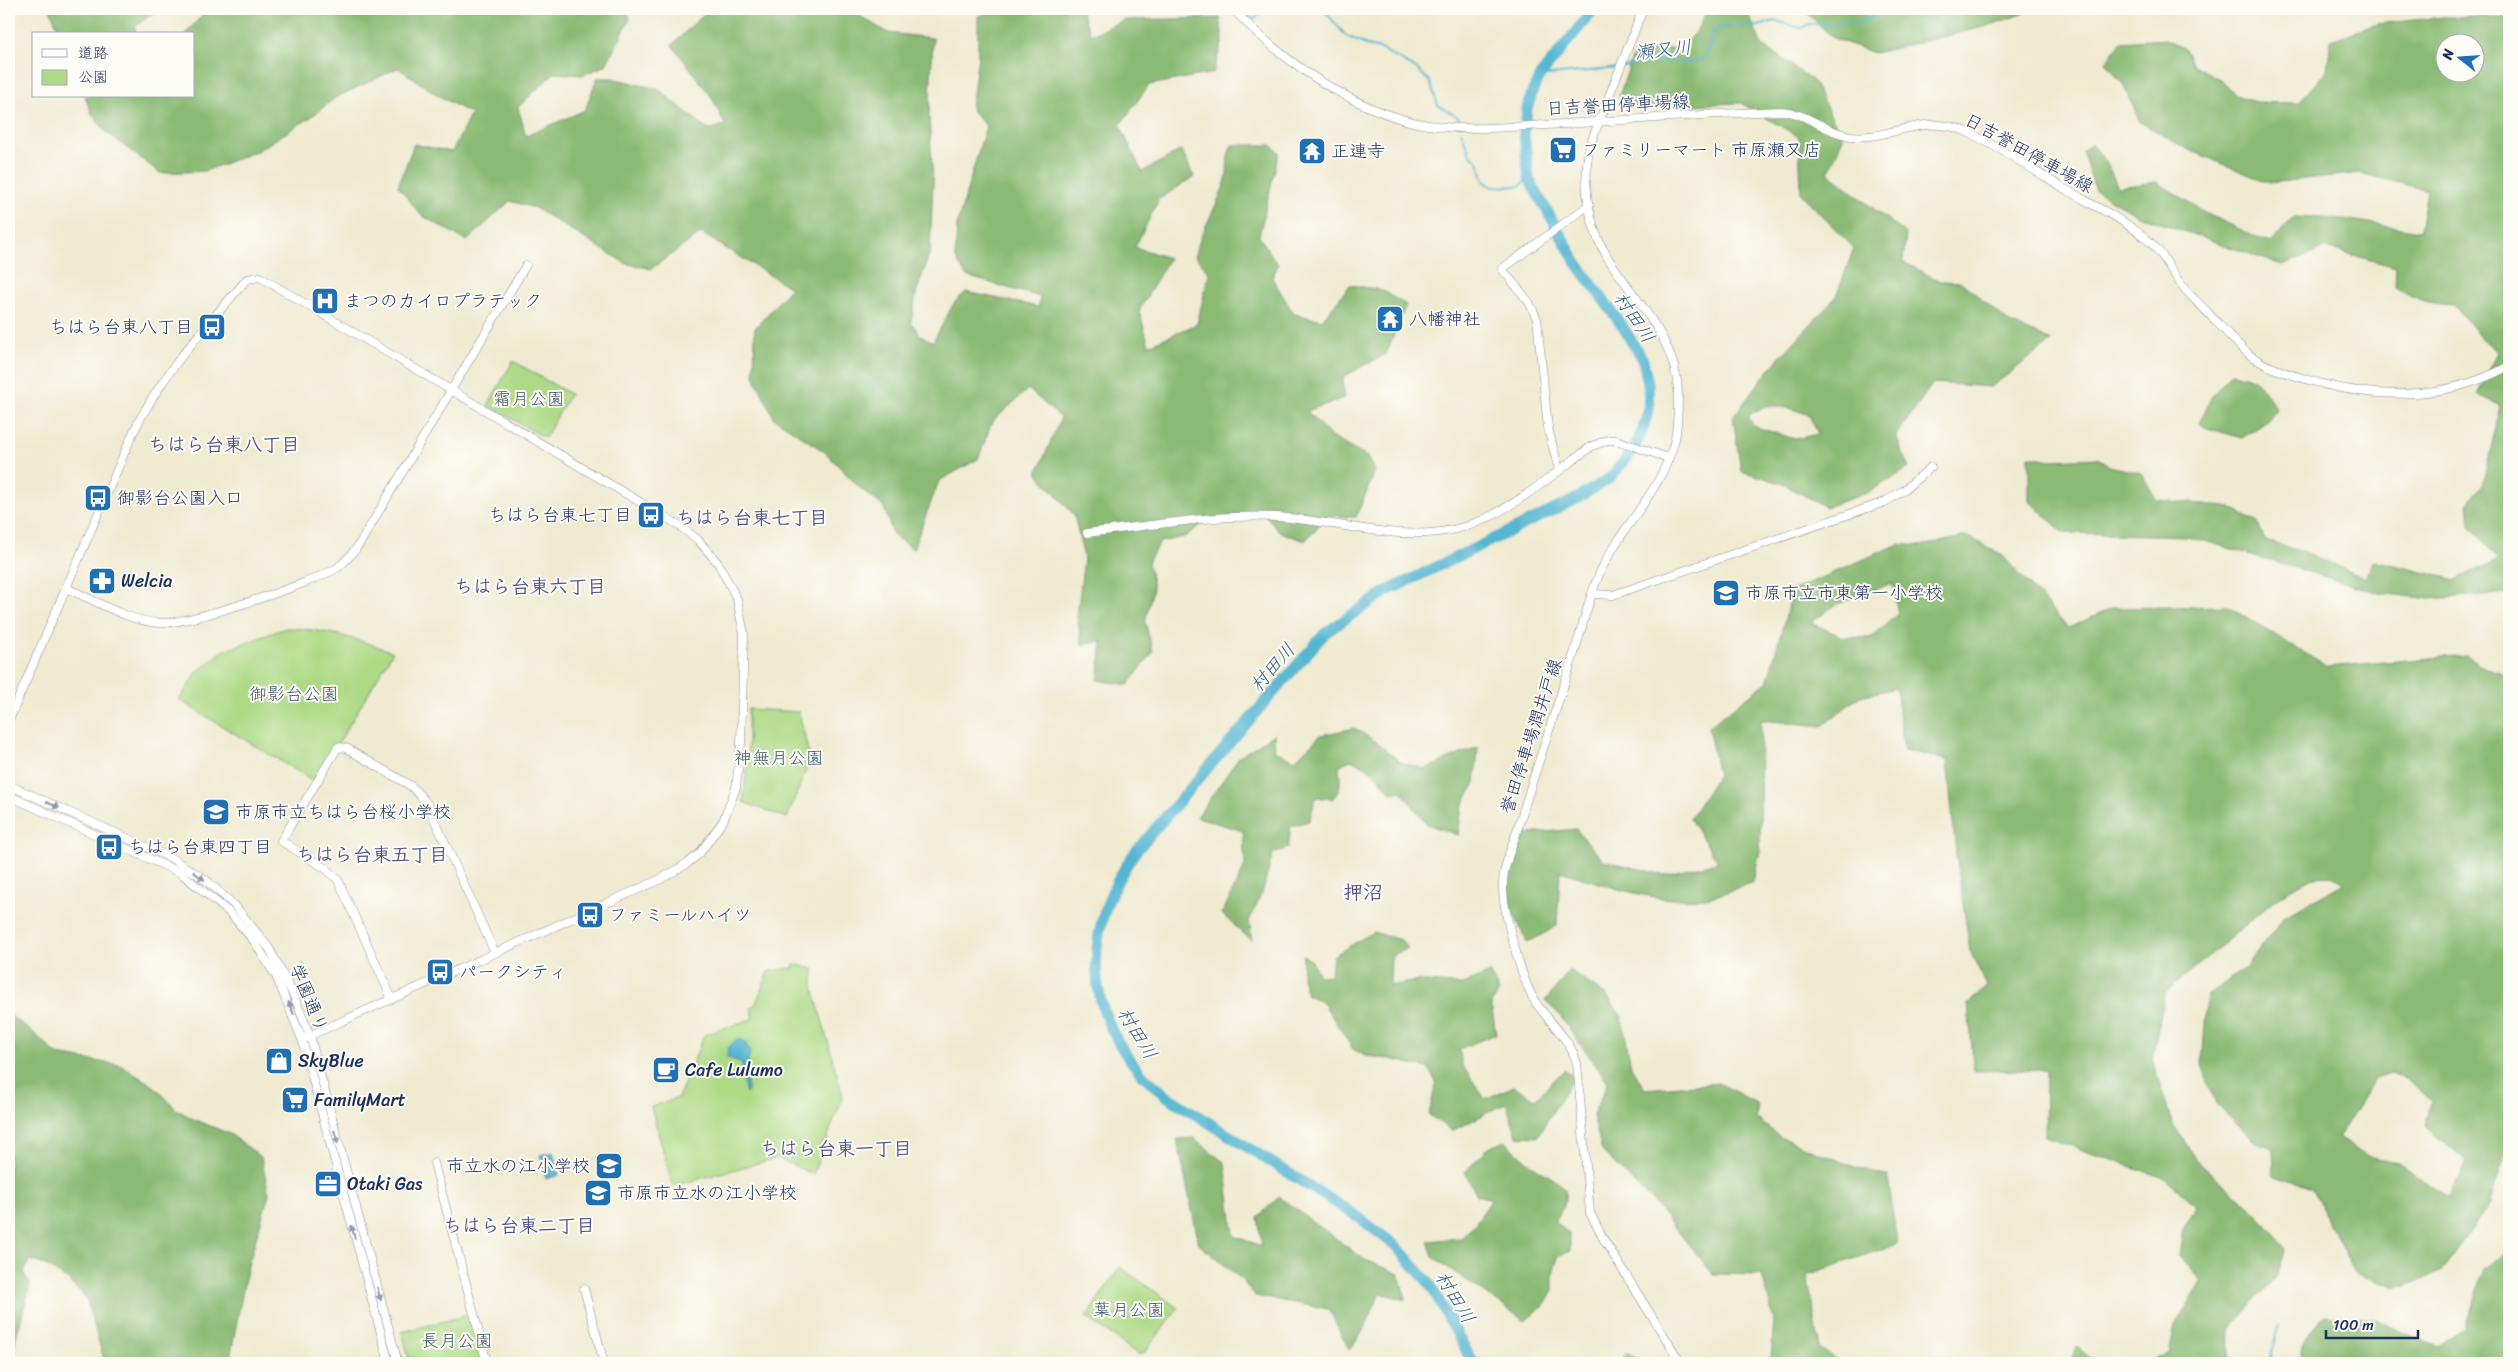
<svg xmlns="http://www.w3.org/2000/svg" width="2518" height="1372" viewBox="0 0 2518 1372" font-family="Sriracha,'Klee One',sans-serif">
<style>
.green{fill:#aeda86;stroke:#648472}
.forest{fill:#8aba73;stroke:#527468;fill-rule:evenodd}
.water{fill:#54b5d2;stroke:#387298}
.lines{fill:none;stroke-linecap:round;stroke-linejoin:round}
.stream{stroke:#54b5d2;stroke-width:2}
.river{stroke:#54b5d2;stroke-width:11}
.secondary-casing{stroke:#868c97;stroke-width:9}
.secondary{stroke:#fff;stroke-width:8}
.oneway{fill:#8d97ae}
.labels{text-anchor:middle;stroke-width:4;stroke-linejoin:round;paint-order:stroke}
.street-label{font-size:18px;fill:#1b2f5e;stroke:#fdfcf7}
.poi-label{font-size:18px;fill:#1b2f5e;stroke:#fdfcf7;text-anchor:start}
.park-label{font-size:18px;fill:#405a68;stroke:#fdfcf7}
.water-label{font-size:19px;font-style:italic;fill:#2f5e87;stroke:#fdfcf7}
.neighbourhood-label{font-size:19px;font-weight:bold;fill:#54548c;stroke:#fdfcf7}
.quarter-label{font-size:20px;font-weight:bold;fill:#54548c;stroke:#fdfcf7}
</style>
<rect width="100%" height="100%" fill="#fdfcf7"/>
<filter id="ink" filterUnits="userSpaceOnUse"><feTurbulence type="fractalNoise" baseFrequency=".02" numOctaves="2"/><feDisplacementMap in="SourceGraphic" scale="10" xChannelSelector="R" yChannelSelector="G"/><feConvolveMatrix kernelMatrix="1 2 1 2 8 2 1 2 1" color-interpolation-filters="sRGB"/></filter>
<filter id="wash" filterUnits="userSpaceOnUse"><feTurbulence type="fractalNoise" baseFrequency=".0096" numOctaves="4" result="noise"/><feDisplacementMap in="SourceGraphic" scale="20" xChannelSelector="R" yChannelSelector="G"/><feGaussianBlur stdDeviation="1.12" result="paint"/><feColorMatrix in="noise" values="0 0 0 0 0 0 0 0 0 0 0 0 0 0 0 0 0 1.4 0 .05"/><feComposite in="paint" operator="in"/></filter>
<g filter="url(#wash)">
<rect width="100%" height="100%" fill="#f0ead0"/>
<g class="green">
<polygon points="513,361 570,394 545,438 488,405"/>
<path d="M 286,628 C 325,629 357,639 393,652 L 315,782 L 179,700 L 197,672 L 223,651 Z"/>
<polygon points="748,709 799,712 810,760 787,818 743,802 748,760"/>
<polygon points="794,964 814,969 813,987 843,1097 813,1174 777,1158 673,1186 651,1107 678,1098 704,1035 754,1018 751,1007 755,1005 769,971 793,968"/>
<polygon points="1120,1267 1178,1308 1146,1351 1139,1355 1086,1317"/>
<polygon points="472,1314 485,1363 410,1363 402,1332"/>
</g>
<g class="forest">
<polygon points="50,9 158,9 135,27 136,34 60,34"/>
<path d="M 208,9 L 627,9 L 630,19 L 606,65 L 583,75 L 554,73 L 518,107 L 526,136 L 585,110 L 597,78 L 612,78 L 658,89 L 708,130 L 725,125 L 711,96 L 672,45 L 709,9 L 806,9 L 858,15 L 888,33 L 933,38 L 929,115 L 933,183 L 930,252 L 916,294 L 911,322 L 920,335 L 933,342 L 954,303 L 966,292 L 1039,307 L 1040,297 L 966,276 L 955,257 L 957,225 L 986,126 L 971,109 L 978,56 L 978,16 L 1002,9 L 1073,9 L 1081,10 L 1091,35 L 1124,20 L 1220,18 L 1223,40 L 1213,73 L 1149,85 L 1120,125 L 1142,172 L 1181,150 L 1194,177 L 1159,199 L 1135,247 L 1169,258 L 1139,311 L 1149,345 L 1197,324 L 1209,273 L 1195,256 C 1201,230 1216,209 1225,183 C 1230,169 1224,161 1232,145 L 1271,145 L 1279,152 L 1259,236 L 1278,265 L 1272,278 L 1294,314 L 1322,320 L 1350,285 L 1382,290 L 1406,305 L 1386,354 L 1343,377 L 1344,398 L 1307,411 L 1331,437 L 1367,457 L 1375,472 L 1356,517 L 1327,516 L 1305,541 L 1280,532 L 1259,508 L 1229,520 L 1207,521 L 1184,537 L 1160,542 L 1148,562 L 1153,588 L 1145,622 L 1153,652 L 1128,685 L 1098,680 L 1102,641 L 1082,645 L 1077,617 L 1084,558 L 1074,515 L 1037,473 L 1061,418 L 1028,389 L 992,422 L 978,459 L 939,481 L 913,549 L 893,535 L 884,507 L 861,489 L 825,452 L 774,418 L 754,376 L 755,328 L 791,288 L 701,233 L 651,269 L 625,263 L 535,208 L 510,201 L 467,241 L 421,215 L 398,186 L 414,144 L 452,152 L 471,114 L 439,96 L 398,68 L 335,98 L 311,117 L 257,151 L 205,171 L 160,173 L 106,132 L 92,114 L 85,96 L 194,96 L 194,34 L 185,34 Z"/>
<path d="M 1707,9 L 1746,9 L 1762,45 L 1812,80 L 1843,138 L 1828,173 L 1906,234 L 1903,262 L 1940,281 L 1961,282 L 2010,323 L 2052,341 L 1991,387 L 1933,383 L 1896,436 L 1909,468 L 1867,493 L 1826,507 L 1781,483 L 1741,471 L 1733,417 L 1772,366 L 1836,297 L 1854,248 L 1801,194 L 1799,137 L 1741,103 L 1628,107 L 1619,96 L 1634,53 L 1683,47 L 1699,27 ZM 1774,406 L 1793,409 L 1809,415 L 1818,434 L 1795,439 L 1753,426 L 1749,418 L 1750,414 L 1762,408 Z"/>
<polygon points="1855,9 2025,9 2024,13 1988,26 1874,53 1833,38 1806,12"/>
<path d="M 2443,17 L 2509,17 L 2509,593 L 2430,599 L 2379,593 L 2188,536 L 2064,533 L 2029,501 L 2029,456 L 2051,460 L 2098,458 L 2109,466 L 2141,473 L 2157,500 L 2227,506 L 2258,523 L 2265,541 L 2307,553 L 2365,578 L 2374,560 L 2455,580 L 2498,560 L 2470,525 L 2468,503 L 2482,485 L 2501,406 L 2477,394 L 2498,352 L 2479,336 L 2454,305 C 2430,304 2414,300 2395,286 L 2396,267 L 2327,248 L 2282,265 L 2137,215 L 2095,190 L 2082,151 L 2092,144 L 2106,162 L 2118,187 L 2157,182 L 2211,216 L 2270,243 L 2294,217 L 2344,219 L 2420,231 L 2427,190 L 2360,173 L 2269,183 L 2187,149 L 2140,122 L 2123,84 L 2106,62 L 2121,42 L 2165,39 L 2184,47 L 2193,65 L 2218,78 L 2236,95 L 2255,102 L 2298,103 L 2327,70 L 2331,40 L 2377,24 ZM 2446,42 L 2476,42 L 2476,72 L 2446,72 Z"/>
<path d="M 2231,373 C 2259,377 2263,386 2276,410 L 2269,420 L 2242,438 L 2207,428 L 2199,423 L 2212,396 Z"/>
<path d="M 1967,536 L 2003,556 L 2068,628 L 2113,608 L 2228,606 L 2327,667 L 2467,655 L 2477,663 L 2509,677 L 2509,1143 L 2489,1206 L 2440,1273 L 2396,1288 L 2355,1273 L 2312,1189 L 2274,1175 L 2273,1149 L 2256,1143 L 2216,1104 L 2202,1065 L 2207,996 L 2246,967 L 2285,916 L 2344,883 L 2331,876 L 2312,877 L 2281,895 L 2165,993 L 2152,1059 L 2172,1123 L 2199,1163 L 2256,1212 L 2285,1248 L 2276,1277 L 2229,1329 L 2228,1363 L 2148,1363 L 2169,1353 L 2175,1325 L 2203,1281 L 2179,1257 L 2183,1229 L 2197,1206 L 2167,1179 L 2045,1137 L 2046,1070 L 1974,1071 L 1968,1004 L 1987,986 L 1970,951 L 1956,854 L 1947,760 L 1904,750 L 1896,688 L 1860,696 L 1822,726 L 1761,720 L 1760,851 L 1753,882 C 1738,887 1721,896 1705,898 C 1656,905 1607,885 1560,871 L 1557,926 L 1527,943 L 1503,888 L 1526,834 L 1576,829 L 1603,860 L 1664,875 L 1718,862 L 1690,819 L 1718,775 L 1708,727 L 1767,682 L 1793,590 L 1899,544 L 1921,546 ZM 1892,583 L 1898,614 L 1870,638 L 1843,637 L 1811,623 L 1835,605 ZM 2391,1073 L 2408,1080 L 2432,1101 L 2425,1126 L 2467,1162 L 2449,1198 L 2398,1162 L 2366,1156 L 2338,1138 L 2375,1078 Z"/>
<path d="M 1354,728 L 1381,745 L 1400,762 L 1425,769 L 1478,747 L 1475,783 L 1462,807 L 1458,835 L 1427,824 L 1401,791 L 1391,793 C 1380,778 1368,764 1350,760 L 1339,766 C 1340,779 1343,790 1332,799 L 1316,797 L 1309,821 L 1291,826 L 1288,848 L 1273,853 L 1263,890 L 1249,921 L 1252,941 L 1222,914 L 1245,866 L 1243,831 L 1197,817 L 1239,757 L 1274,734 L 1275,751 L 1295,760 L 1321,735 Z"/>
<polygon points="1373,932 1401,940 1408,948 1391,956 1390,986 1418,981 1461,985 1490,973 1499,992 1491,1004 1496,1034 1459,1049 1462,1065 1485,1099 1514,1086 1535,1099 1564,1070 1574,1077 1537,1137 1517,1136 1506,1103 1452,1131 1429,1115 1436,1082 1428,1068 1390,1059 1365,1056 1353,1049 1322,1001 1307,995 1302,977 1303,955 1312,961 1319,976 1331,975 1333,956"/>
<polygon points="1570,970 1607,996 1622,1017 1631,1067 1645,1089 1719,1083 1758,1104 1756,1118 1780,1137 1855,1167 1888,1176 1897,1244 1807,1275 1820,1348 1840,1363 1731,1363 1771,1358 1774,1320 1762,1275 1713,1274 1657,1206 1602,1151 1593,1115 1608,1082 1557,1012 1545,1001"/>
<polygon points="9,1015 35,1034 57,1055 120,1065 155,1087 176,1109 193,1119 230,1134 261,1157 269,1194 247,1269 229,1363 105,1363 86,1298 67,1279 45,1265 29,1260 24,1273 30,1285 12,1353 12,1363 9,1363"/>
<polygon points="1194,1138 1225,1163 1234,1236 1262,1246 1258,1217 1279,1197 1365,1260 1399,1274 1406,1300 1380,1293 1365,1328 1349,1350 1329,1309 1255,1296 1240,1278 1199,1244 1177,1139"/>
<path d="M 1505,1141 C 1515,1150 1526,1162 1538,1169 C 1567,1187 1576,1190 1554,1222 L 1570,1234 L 1570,1251 L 1558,1257 L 1553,1274 L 1553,1291 L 1544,1305 L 1525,1321 L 1433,1257 L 1428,1241 L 1461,1238 L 1475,1224 L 1492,1199 L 1477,1195 L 1465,1172 L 1488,1148 Z"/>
<polygon points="2509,1251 2509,1363 2299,1363 2302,1345 2324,1314 2373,1319 2438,1347 2466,1328 2485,1267"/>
<polygon points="2077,1347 2096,1363 2069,1363"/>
<polygon points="1626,1353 1646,1363 1621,1363"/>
</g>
<g class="water">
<polygon points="736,1040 743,1040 750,1051 746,1075 748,1090 746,1094 742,1077 742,1063 727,1057 728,1048"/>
<polygon points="553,1152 559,1175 546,1179 540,1155"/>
</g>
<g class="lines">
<g class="stream">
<polyline points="1208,9 1233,13"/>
<polyline points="1323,9 1346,36 1371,47 1381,49 1418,70 1430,82 1438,105 1458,117 1460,126"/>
<polyline points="1244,16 1255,19 1263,9"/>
<path d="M 1623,67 C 1635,65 1647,61 1658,60 C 1685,59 1709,74 1711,35 L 1721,27 L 1758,26 L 1776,21 L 1801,28 L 1810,24 L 1860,23 L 1880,13 L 1912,9"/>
<polyline points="1540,76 1618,68"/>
<polyline points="1461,131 1470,154 1478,161 1484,181 1492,187 1520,186 1529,179"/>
<polyline points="2269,1363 2280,1326"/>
</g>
<path class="river" d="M 1473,1363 L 1430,1284 L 1396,1246 L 1358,1217 L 1165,1095 C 1157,1087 1147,1080 1140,1072 C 1080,1004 1085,922 1136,851 L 1325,633 L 1387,591 L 1576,499 L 1610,478 L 1633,450 L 1642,431 L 1649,409 L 1648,384 L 1643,360 L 1623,327 L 1576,262 L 1529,179 L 1524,134 L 1527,109 L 1533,90 L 1540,76 L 1594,9"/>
</g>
</g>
<g filter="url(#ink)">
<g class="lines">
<g class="secondary-casing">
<g id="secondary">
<path d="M 1233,9 C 1281,60 1348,107 1417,123 C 1459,132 1503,127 1546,125 C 1624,121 1702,114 1781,111 C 1806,112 1826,133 1851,136 C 1893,140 1921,113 1965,131 C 1999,146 2031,169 2063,188 C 2092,205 2126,220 2151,243 C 2164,255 2170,269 2180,283 C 2188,294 2200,304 2209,314 C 2222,327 2235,343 2250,355 C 2264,366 2283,372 2299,377 C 2369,400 2444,402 2509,366"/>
<path d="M 1643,9 L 1590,145 C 1582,182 1587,225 1608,258 C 1635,301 1677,339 1678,393 C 1678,408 1678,424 1675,439 C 1663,491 1618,529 1598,577 C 1587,604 1581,633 1572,660 C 1553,719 1533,778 1515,837 C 1510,851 1504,866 1503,881 C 1501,907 1522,982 1536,1003 C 1550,1023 1570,1039 1577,1063 L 1590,1213 L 1604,1240 L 1681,1363"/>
<polyline points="1559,470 1548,428 1537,319 1529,302 1502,269 1589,205"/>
<path d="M 1087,533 C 1149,526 1213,514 1276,517 C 1336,520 1400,544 1460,528 C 1504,517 1555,473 1592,446 L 1608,440 L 1616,440 L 1668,458"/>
<path d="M 66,588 C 95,600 127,621 159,623 C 186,625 313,583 337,568 C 346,561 354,552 360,543 L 526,265"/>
<polyline points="1592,594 1613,595 1885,502 1904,490 1931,467"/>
<path d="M 9,720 L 133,433 C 162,373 204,329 247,279 L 260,277 L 677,524 L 698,540 L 718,563 L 737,599 L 744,634 L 741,745 L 736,788 L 723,821 L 700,853 L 688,863 L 661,879 L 302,1039"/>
<polyline points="9,785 171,858 206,880 235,906 269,948 294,996 310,1036 398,1363"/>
<polyline points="9,796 181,873 230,913 254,941 276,976 302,1039 389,1363"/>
<polyline points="392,999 338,880 325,868 281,841 338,747 346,748 411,786 427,803 495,953"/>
<polyline points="434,1163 487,1363"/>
<polyline points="584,1289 604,1363"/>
</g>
</g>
<use href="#secondary" class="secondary"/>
</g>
<defs><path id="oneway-solid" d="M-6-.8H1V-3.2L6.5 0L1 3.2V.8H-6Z" transform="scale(1.25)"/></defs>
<g class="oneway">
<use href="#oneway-solid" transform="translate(53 805) rotate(24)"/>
<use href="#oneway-solid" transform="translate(199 876) rotate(36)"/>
<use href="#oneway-solid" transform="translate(291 1008) rotate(-113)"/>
<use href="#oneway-solid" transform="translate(336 1137) rotate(75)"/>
<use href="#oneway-solid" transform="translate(353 1232) rotate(-105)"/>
<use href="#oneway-solid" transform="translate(379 1294) rotate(75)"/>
</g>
</g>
<defs>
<g id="supermarket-square" transform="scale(1.4375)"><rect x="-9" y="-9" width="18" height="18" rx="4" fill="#1f6fb2" stroke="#fdfcf7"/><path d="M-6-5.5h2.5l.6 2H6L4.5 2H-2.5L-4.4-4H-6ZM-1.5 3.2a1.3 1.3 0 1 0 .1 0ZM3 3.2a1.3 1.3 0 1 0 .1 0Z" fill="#fff"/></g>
<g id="temple-square" transform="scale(1.4375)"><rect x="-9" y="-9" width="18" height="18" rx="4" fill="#1f6fb2" stroke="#fdfcf7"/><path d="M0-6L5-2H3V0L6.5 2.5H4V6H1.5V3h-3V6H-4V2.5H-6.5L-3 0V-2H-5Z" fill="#fff"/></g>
<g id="hospital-square" transform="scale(1.4375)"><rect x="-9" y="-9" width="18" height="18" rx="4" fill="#1f6fb2" stroke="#fdfcf7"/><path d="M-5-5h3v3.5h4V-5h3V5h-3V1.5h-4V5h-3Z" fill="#fff"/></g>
<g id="bus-square" transform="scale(1.4375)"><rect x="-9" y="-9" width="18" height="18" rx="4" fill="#1f6fb2" stroke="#fdfcf7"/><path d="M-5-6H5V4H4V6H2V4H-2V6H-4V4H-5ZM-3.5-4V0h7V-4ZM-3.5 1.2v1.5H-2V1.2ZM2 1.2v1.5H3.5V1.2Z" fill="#fff"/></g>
<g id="pharmacy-square" transform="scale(1.4375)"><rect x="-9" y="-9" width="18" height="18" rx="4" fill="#1f6fb2" stroke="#fdfcf7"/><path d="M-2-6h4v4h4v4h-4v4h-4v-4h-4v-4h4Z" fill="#fff"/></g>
<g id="school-square" transform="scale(1.4375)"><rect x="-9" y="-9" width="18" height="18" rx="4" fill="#1f6fb2" stroke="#fdfcf7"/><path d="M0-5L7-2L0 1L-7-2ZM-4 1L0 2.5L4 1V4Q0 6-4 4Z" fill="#fff"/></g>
<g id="shop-square" transform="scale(1.4375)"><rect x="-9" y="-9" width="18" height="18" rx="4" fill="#1f6fb2" stroke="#fdfcf7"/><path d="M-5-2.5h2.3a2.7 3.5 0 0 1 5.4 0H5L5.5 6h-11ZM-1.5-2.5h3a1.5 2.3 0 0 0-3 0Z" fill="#fff"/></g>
<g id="cafe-square" transform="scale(1.4375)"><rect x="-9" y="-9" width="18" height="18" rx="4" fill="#1f6fb2" stroke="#fdfcf7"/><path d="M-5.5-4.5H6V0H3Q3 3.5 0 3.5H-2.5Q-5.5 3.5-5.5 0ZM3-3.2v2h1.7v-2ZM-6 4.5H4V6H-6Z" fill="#fff"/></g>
<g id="office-square" transform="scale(1.4375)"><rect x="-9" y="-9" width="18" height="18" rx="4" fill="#1f6fb2" stroke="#fdfcf7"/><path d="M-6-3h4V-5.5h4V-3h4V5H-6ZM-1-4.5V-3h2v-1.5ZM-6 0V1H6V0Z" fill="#fff"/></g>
</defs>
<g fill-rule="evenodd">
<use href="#supermarket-square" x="1563" y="150"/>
<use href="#temple-square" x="1312" y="151"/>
<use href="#hospital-square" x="325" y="301"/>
<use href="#temple-square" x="1390" y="319"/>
<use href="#bus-square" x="212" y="327"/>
<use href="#bus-square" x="98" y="498"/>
<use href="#bus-square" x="651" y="515"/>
<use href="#pharmacy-square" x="102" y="581"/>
<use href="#school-square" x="1726" y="593"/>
<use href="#school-square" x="216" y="812"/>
<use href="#bus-square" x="109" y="847"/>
<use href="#bus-square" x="590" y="915"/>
<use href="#bus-square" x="440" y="972"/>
<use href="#shop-square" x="279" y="1061"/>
<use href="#cafe-square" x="666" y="1070"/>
<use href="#supermarket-square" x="295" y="1100"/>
<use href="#school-square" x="609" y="1166"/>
<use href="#office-square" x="328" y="1184"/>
<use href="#school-square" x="598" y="1193"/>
</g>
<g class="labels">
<g class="street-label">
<text transform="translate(1618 105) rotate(-3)" y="6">日吉誉田停車場線</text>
<text transform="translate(2029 153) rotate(29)" y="6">日吉誉田停車場線</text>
<text transform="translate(1531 736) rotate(-72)" y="6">誉田停車場潤井戸線</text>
<text transform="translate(309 998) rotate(68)" y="6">学園通り</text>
</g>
<g class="poi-label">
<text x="1582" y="156">ファミリーマート 市原瀬又店</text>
<text x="1331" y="157">正連寺</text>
<text x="344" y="307">まつのカイロプラテック</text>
<text x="1409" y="325">八幡神社</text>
<text x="193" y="333" text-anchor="end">ちはら台東八丁目</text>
<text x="117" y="504">御影台公園入口</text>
<text x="632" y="521" text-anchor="end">ちはら台東七丁目</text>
<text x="121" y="587">Welcia</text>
<text x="1745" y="599">市原市立市東第一小学校</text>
<text x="235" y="818">市原市立ちはら台桜小学校</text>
<text x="128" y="853">ちはら台東四丁目</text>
<text x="609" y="921">ファミールハイツ</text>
<text x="459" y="978">パークシティ</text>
<text x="298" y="1067">SkyBlue</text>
<text x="685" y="1076">Cafe Lulumo</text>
<text x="314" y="1106">FamilyMart</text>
<text x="590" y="1172" text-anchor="end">市立水の江小学校</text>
<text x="347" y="1190">Otaki Gas</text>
<text x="617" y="1199">市原市立水の江小学校</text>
</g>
<g class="park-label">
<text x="529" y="405">霜月公園</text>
<text x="294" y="700">御影台公園</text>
<text x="779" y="764">神無月公園</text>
<text x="1129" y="1316">葉月公園</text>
<text x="457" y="1347">長月公園</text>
</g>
<g class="water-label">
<text transform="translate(1663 49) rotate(-6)" y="7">瀬又川</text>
<text transform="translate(1635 317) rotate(56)" y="7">村田川</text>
<text transform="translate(1272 667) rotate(-49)" y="7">村田川</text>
<text transform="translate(1138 1033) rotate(59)" y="7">村田川</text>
<text transform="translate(1456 1297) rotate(59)" y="7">村田川</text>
</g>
<g class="neighbourhood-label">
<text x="224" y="451">ちはら台東八丁目</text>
<text x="752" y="524">ちはら台東七丁目</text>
<text x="530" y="593">ちはら台東六丁目</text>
<text x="372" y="861">ちはら台東五丁目</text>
<text x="836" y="1155">ちはら台東一丁目</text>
<text x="519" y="1232">ちはら台東二丁目</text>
</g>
<g class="quarter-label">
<text x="1363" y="899">押沼</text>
</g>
</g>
<rect width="2518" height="1372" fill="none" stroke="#fdfcf7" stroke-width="30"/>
<rect x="32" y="32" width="162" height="65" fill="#fdfcf7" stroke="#a3aaba"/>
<rect x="42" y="49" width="25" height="8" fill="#ffffff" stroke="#a3aaba"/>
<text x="78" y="58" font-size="15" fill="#1b2f5e">道路</text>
<rect x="42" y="70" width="25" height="15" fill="#aeda86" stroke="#a3aaba"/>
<text x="78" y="82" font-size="15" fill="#1b2f5e">公園</text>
<g transform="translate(2460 58) rotate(287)"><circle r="24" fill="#fdfcf7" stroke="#a3aaba"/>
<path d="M0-4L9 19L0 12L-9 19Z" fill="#1f6fb2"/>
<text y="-8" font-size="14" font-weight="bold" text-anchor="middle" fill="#1b2f5e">N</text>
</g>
<path d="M2326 1330v8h92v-8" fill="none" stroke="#1b2f5e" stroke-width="2.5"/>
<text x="2333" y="1330" font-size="15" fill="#1b2f5e" stroke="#fdfcf7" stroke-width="4" paint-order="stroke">100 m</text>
</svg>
